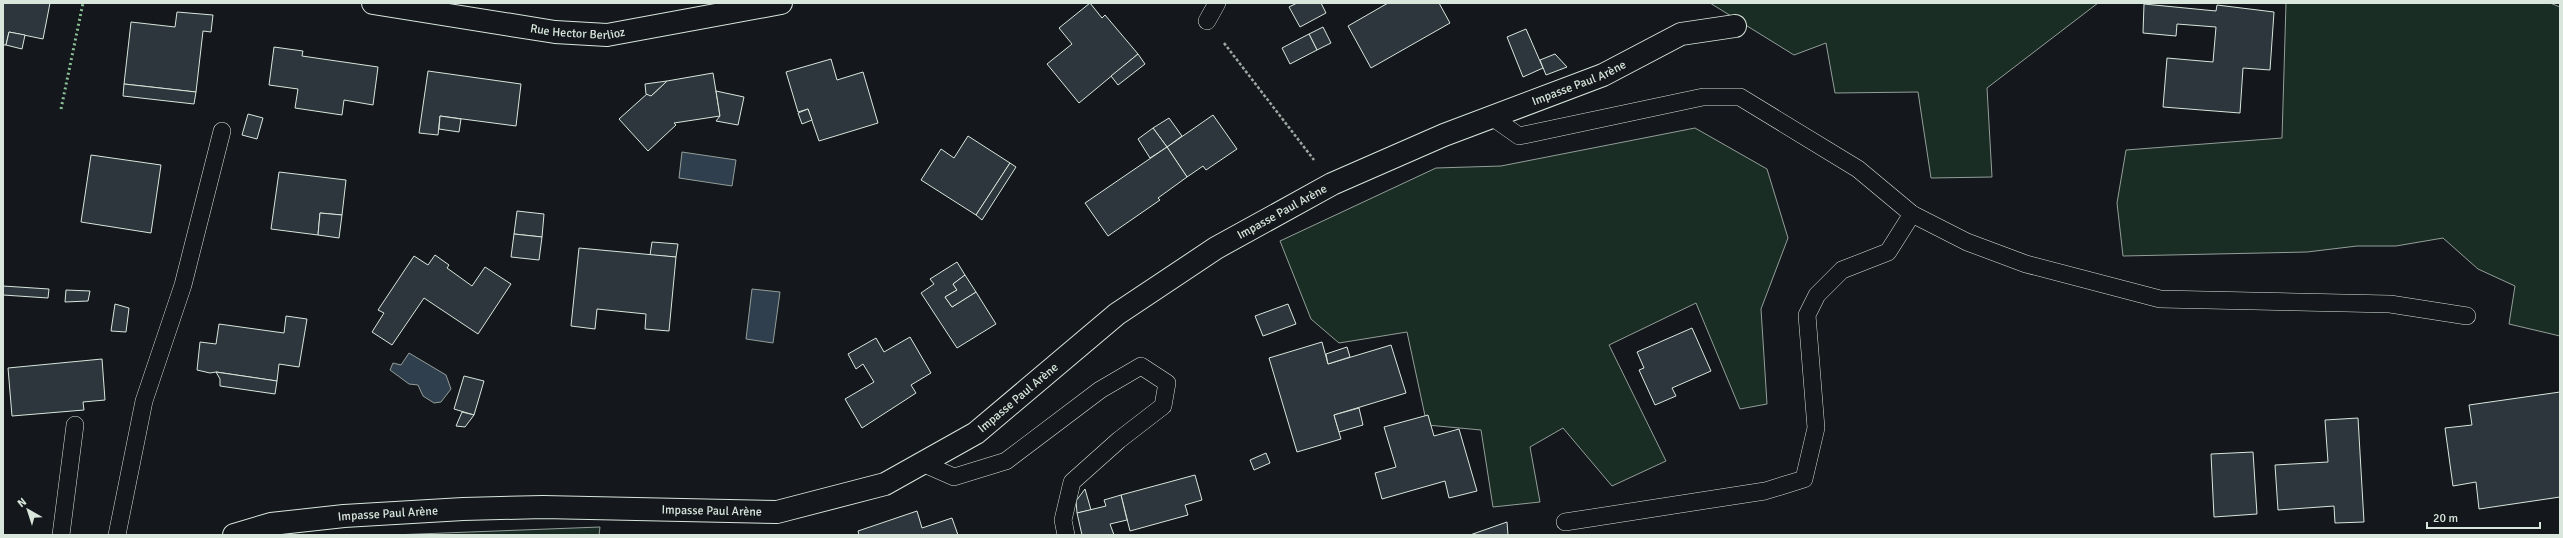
<svg xmlns="http://www.w3.org/2000/svg" width="2563" height="538" viewBox="0 0 2563 538" font-family="Signika,sans-serif">
<style>
.green{fill:#1a2d24;stroke:#939e99}
.water{fill:#2f3f4d;stroke:#939e99}
.building{fill:#2c363c;stroke:#d8e6dc}
.lines{fill:none;stroke-linecap:round;stroke-linejoin:round}
.lane-casing{stroke:#d8e6dc;stroke-width:18}
.street-casing{stroke:#d8e6dc;stroke-width:24}
.path{stroke:#9da8a2;stroke-width:2.5;stroke-dasharray:3 2;stroke-linecap:butt}
.lane{stroke:#14181c;stroke-width:17}
.street{stroke:#14181c;stroke-width:22}
.hedge{stroke:#8ac095;stroke-width:3;stroke-dasharray:2 3;stroke-linecap:butt}
.labels{text-anchor:middle;stroke-width:3;stroke-linejoin:round;paint-order:stroke}
.street-label{font-size:12px;fill:#d8e6dc;stroke:#14181c}
</style>
<rect width="100%" height="100%" fill="#14181c"/>
<g class="green">
<polygon points="1710,3 2098,3 1987,88 1992,177 1931,178 1918,92 1835,93 1826,43 1794,55"/>
<polygon points="2286,3 2550,3 2560,7 2560,336 2509,324 2515,286 2478,269 2443,238 2396,246 2357,246 2307,252 2123,256 2117,203 2126,150 2282,138"/>
<polygon points="1695,128 1767,169 1788,238 1761,309 1767,404 1740,409 1696,303 1609,345 1666,461 1612,486 1563,428 1530,447 1540,502 1493,507 1481,430 1427,425 1407,332 1339,343 1311,319 1280,241 1436,168 1501,166"/>
<polygon points="600,527 599,535 392,535"/>
</g>
<g class="water">
<polygon points="682,152 736,160 732,186 679,178"/>
<polygon points="752,289 780,292 773,343 746,339"/>
<polygon points="409,353 446,375 451,389 441,402 434,403 423,396 418,385 409,384 390,370 393,363 401,365"/>
</g>
<g class="building">
<polygon points="3,3 50,3 43,39 9,32 6,45 3,45"/>
<polygon points="1090,3 1102,18 1105,15 1138,54 1079,103 1047,64 1072,44 1059,28"/>
<polygon points="1297,3 1321,3 1326,13 1300,27 1289,7"/>
<polygon points="1388,3 1439,3 1450,23 1371,68 1348,26"/>
<polygon points="2144,4 2216,11 2217,5 2274,12 2270,70 2243,68 2240,113 2163,107 2167,58 2213,62 2216,27 2177,24 2176,36 2143,33"/>
<polygon points="177,12 213,15 211,32 203,31 196,92 124,84 131,22 175,27"/>
<polygon points="1323,27 1331,43 1317,50 1309,34"/>
<polygon points="1526,29 1543,68 1523,77 1507,37"/>
<polygon points="9,32 25,35 22,49 6,45"/>
<polygon points="1309,34 1317,50 1290,64 1282,48"/>
<polygon points="274,47 303,51 302,56 378,67 373,105 344,100 342,115 295,108 298,89 269,85"/>
<polygon points="1138,54 1145,64 1118,85 1111,76"/>
<polygon points="1555,54 1567,67 1546,75 1540,60"/>
<polygon points="831,59 837,80 863,72 878,123 819,141 808,109 798,112 786,72"/>
<polygon points="428,71 521,84 516,126 440,116 438,135 419,133"/>
<polygon points="713,73 720,116 674,123 676,125 648,151 619,119 648,93 651,96 667,81"/>
<polygon points="667,81 651,96 646,94 645,84"/>
<polygon points="124,84 196,92 194,104 123,96"/>
<polygon points="716,91 744,97 738,125 716,121 720,116"/>
<polygon points="808,109 812,120 802,124 798,113"/>
<polygon points="248,114 263,118 257,139 242,135"/>
<polygon points="1213,115 1237,149 1206,170 1203,166 1187,177 1167,147"/>
<polygon points="440,116 461,119 459,132 439,129"/>
<polygon points="1169,118 1182,136 1167,147 1153,128"/>
<polygon points="1153,128 1167,147 1150,158 1138,139"/>
<polygon points="968,136 1010,163 976,215 921,180 941,149 954,158"/>
<polygon points="1167,147 1187,177 1158,198 1160,200 1108,236 1085,203"/>
<polygon points="91,155 161,165 151,233 81,222"/>
<polygon points="1010,163 1016,167 982,220 976,215"/>
<polygon points="279,172 346,180 342,215 320,213 318,235 271,229"/>
<polygon points="517,211 544,214 542,237 514,234"/>
<polygon points="320,213 342,215 339,238 318,235"/>
<polygon points="514,234 542,237 539,260 511,257"/>
<polygon points="652,242 678,244 676,257 650,255"/>
<polygon points="579,248 676,257 669,331 645,329 646,314 597,309 595,329 571,326"/>
<polygon points="435,255 449,265 447,268 472,286 485,267 511,284 478,334 424,298 392,345 372,332 384,313 378,310 414,256 428,265"/>
<polygon points="957,262 965,275 953,284 957,290 945,297 952,307 976,292 996,324 957,348 921,293 934,284 930,279"/>
<polygon points="965,275 976,292 952,307 945,297 957,290 953,284"/>
<polygon points="3,286 49,289 48,298 3,295"/>
<polygon points="66,290 90,291 88,301 65,302"/>
<polygon points="115,304 129,308 126,332 111,331"/>
<polygon points="1288,304 1296,324 1263,336 1255,316"/>
<polygon points="286,316 307,319 299,367 279,364 277,381 216,372 210,373 197,370 200,342 216,344 219,324 284,333"/>
<polygon points="1692,328 1711,371 1672,388 1676,396 1655,405 1639,370 1644,368 1637,352"/>
<polygon points="910,337 931,373 911,385 916,393 862,428 845,399 874,382 863,364 856,369 848,354 876,338 884,352"/>
<polygon points="1322,342 1328,364 1391,345 1406,393 1334,415 1341,439 1297,452 1269,358"/>
<polygon points="1347,347 1350,357 1328,364 1326,354"/>
<polygon points="102,359 105,400 83,402 84,410 12,416 8,368"/>
<polygon points="216,372 277,381 275,394 220,386 220,379"/>
<polygon points="464,376 484,381 474,415 454,409"/>
<polygon points="2560,392 2560,497 2479,509 2476,482 2453,486 2445,428 2472,425 2469,405"/>
<polygon points="1359,408 1363,425 1339,432 1334,415"/>
<polygon points="462,412 474,415 465,427 456,426"/>
<polygon points="1428,415 1434,436 1459,429 1477,491 1449,498 1445,481 1382,499 1375,473 1396,467 1384,427"/>
<polygon points="2358,418 2364,522 2335,523 2334,506 2278,510 2275,465 2328,462 2325,420"/>
<polygon points="2253,452 2257,514 2214,517 2211,454"/>
<polygon points="1266,453 1270,463 1254,470 1250,460"/>
<polygon points="1195,475 1202,500 1185,505 1188,515 1130,531 1121,495"/>
<polygon points="1085,489 1091,510 1077,513 1076,501"/>
<polygon points="1121,495 1127,520 1110,524 1114,535 1082,535 1077,513 1106,506 1104,500"/>
<polygon points="917,511 922,528 952,518 958,535 859,535 858,531"/>
<polygon points="1507,522 1508,535 1470,535"/>
</g>
<g class="lines">
<g class="lane-casing">
<g id="lane">
<polyline points="1207,21 1217,3"/>
<polyline points="1492,117 1519,136 1703,97 1740,97 1858,169 1912,214 1967,242 2026,264 2160,299 2390,304 2467,316"/>
<polyline points="922,463 954,477 1006,461 1100,390 1141,366 1167,383 1163,406 1119,440 1072,482 1063,520 1066,535"/>
<polyline points="1565,522 1765,491 1804,479 1816,428 1807,315 1817,295 1842,270 1888,252 1912,214"/>
<polyline points="61,535 75,425"/>
<polyline points="117,535 144,401 183,285 222,131"/>
</g>
</g>
<g class="street-casing">
<g id="street">
<path id="s1" d="M 373,3 L 555,32 L 607,35 L 781,3"/>
<path id="s2" d="M 234,535 L 271,524 L 344,516 L 463,509 L 543,507 L 777,512 L 885,484 L 976,433 L 1117,314 L 1216,248 L 1332,184 L 1444,135 L 1603,75 L 1681,34 L 1735,26"/>
</g>
</g>
<polyline class="path" points="1224,43 1314,160"/>
<use href="#lane" class="lane"/>
<use href="#street" class="street"/>
<polyline class="hedge" points="61,109 83,3"/>
</g>
<g class="labels">
<g class="street-label">
<text dy="4" stroke="none"><textPath href="#s1" startOffset="207">Rue Hector Berlioz</textPath></text>
<text dy="4" stroke="none"><textPath href="#s2" startOffset="1464">Impasse Paul Arène</textPath></text>
<text dy="4" stroke="none"><textPath href="#s2" startOffset="1140">Impasse Paul Arène</textPath></text>
<text dy="4" stroke="none"><textPath href="#s2" startOffset="816">Impasse Paul Arène</textPath></text>
<text dy="4" stroke="none"><textPath href="#s2" startOffset="480">Impasse Paul Arène</textPath></text>
<text dy="4" stroke="none"><textPath href="#s2" startOffset="156">Impasse Paul Arène</textPath></text>
</g>
</g>
<rect width="2563" height="538" fill="none" stroke="#d8e6dc" stroke-width="8"/>
<g transform="translate(28 510) rotate(321)" stroke="#14181c" stroke-width="3" paint-order="stroke">
<path d="M0-3L7 15L0 10L-7 15Z" fill="#d8e6dc"/>
<text y="-6" font-size="11" font-weight="bold" text-anchor="middle" fill="#d8e6dc">N</text>
</g>
<path d="M2427 522v6h113v-6" fill="none" stroke="#d8e6dc" stroke-width="2"/>
<text x="2433" y="522" font-size="12" fill="#d8e6dc" stroke="#14181c" stroke-width="3" paint-order="stroke">20 m</text>
</svg>
